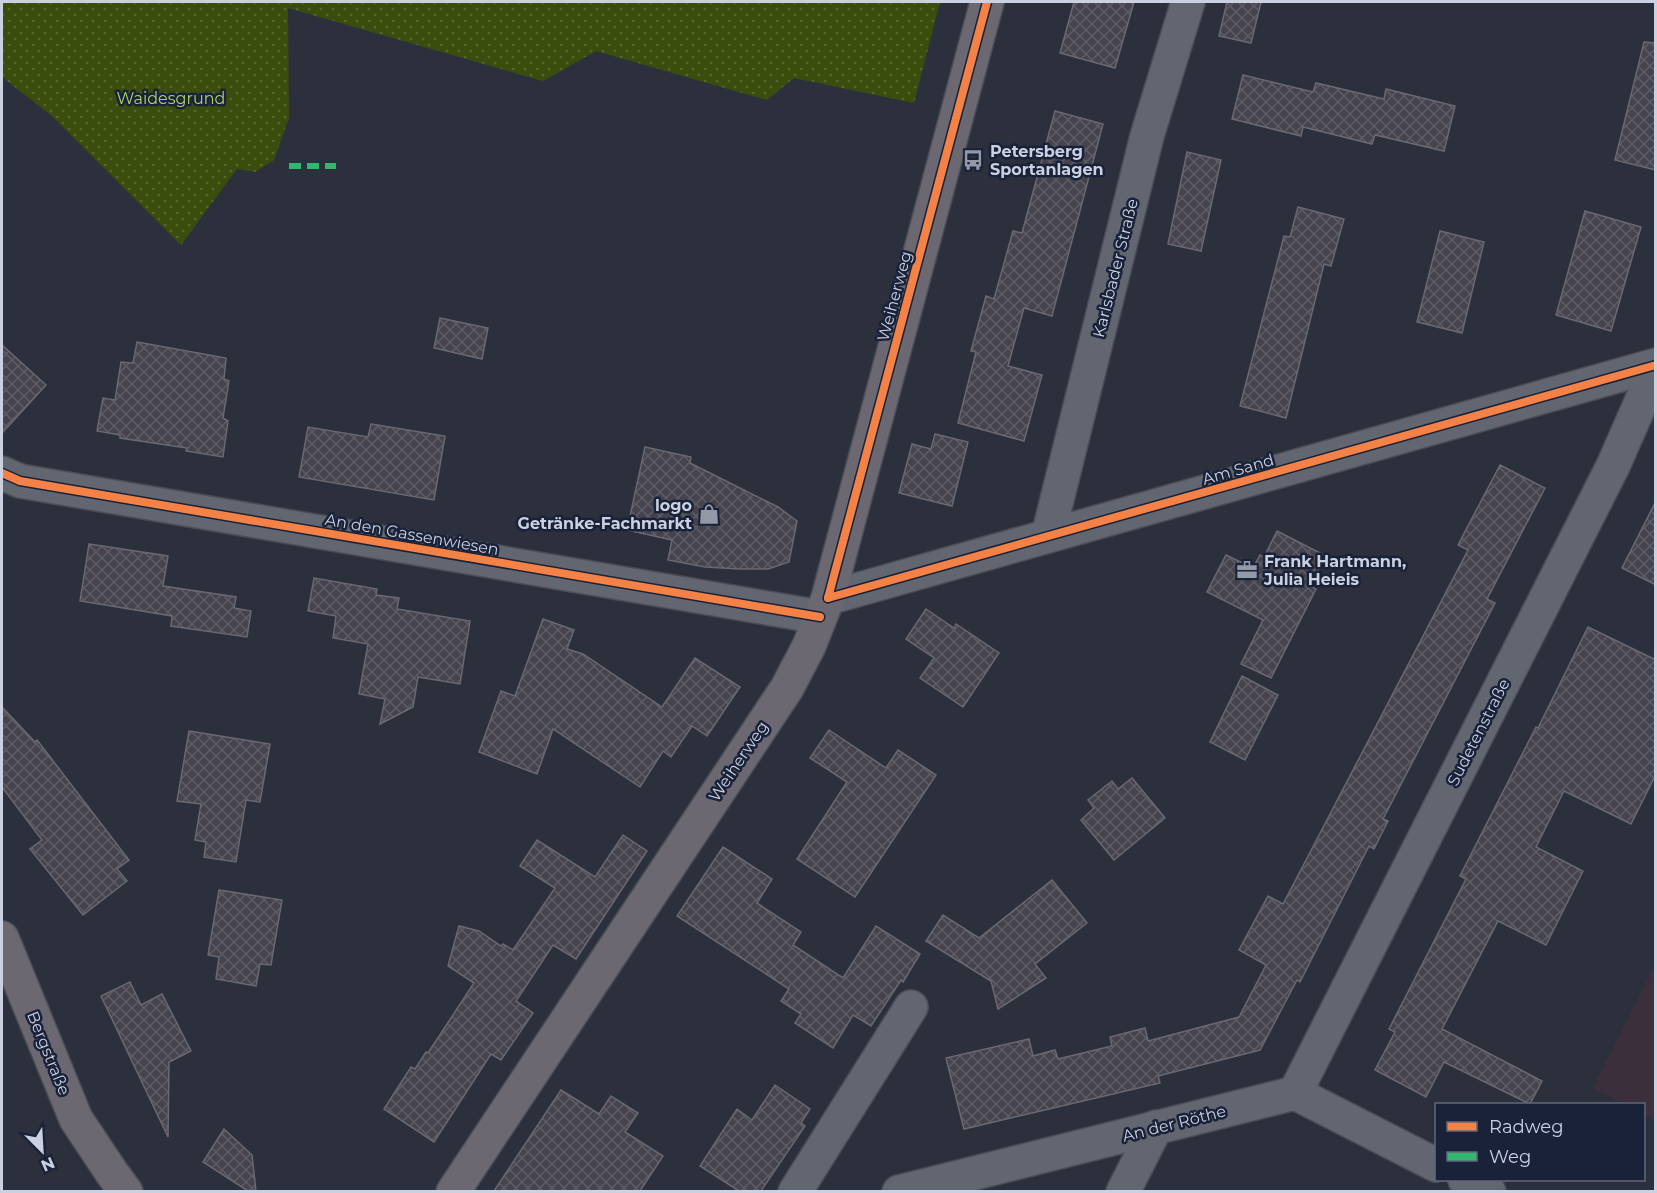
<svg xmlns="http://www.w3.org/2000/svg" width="1657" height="1193" viewBox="0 0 1657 1193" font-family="Montserrat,sans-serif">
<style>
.education{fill:#3b2f3b}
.park{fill:url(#park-dots)}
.building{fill:url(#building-cross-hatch);stroke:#6a6872;stroke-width:1.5}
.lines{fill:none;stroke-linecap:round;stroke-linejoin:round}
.minor-casing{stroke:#484d58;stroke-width:36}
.major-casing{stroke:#484d58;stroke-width:36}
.minor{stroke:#626670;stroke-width:33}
.major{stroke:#6c6872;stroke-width:33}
.quiet{stroke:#33b770;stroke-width:6;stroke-dasharray:12 6;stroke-linecap:butt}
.cycleway-casing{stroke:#192239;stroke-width:11}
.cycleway{stroke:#f48246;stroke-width:8}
.labels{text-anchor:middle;stroke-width:5;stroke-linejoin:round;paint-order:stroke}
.park-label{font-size:16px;fill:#abd35f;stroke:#192239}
.poi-label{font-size:16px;font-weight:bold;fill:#cbd1e1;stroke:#192239;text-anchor:start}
.street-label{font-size:16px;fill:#cbd1e1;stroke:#192239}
</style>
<defs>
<pattern id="park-dots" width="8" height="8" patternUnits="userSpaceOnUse" patternTransform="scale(1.5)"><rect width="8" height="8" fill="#3b4d0d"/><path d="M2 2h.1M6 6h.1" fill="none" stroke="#566630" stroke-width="1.8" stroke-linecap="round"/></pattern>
<pattern id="building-cross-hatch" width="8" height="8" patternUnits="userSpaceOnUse" patternTransform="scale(1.5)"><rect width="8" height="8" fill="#45434d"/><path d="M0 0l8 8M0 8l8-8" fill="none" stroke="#5e5d66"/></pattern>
</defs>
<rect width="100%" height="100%" fill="#2b303c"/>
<polygon class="education" points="1655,965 1656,1120 1655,1120 1644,1114 1644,1104 1625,1104 1593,1088"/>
<polygon class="park" points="2,2 940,2 914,103 794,78 767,100 596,51 543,81 288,8 289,118 274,160 255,172 237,169 181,245 52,116 2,77"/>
<g class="building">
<polygon points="1074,2 1134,2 1115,68 1060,53"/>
<polygon points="1227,2 1261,2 1251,43 1219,36"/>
<polygon points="1644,42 1656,43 1656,170 1615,160"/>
<polygon points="1243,75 1313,92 1316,83 1384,99 1386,89 1455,106 1444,151 1375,135 1372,144 1303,127 1301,136 1232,119"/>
<polygon points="1055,111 1103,124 1052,316 1024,308 1008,366 1042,375 1024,441 958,423 976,352 971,351 986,296 994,299 1013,231 1022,233"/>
<polygon points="1187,152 1221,160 1201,251 1168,244"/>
<polygon points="1298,207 1344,219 1331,266 1324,264 1286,418 1240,406 1284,236 1290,237"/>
<polygon points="1585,211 1641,227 1611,331 1556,315"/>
<polygon points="1440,231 1484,242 1462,333 1417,322"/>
<polygon points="440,318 488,328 482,359 434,348"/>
<polygon points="137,342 226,358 224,379 229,381 223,418 228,421 223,457 186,451 187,448 120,438 120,435 97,431 103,398 115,400 121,362 133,363"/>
<polygon points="2,345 46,385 2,433"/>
<polygon points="371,424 445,436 434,500 299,477 308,427 368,437"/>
<polygon points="935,434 968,442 952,506 899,493 912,444 931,449"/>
<polygon points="645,447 691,457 690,463 778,507 797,521 789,562 768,569 740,569 705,567 668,560 672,540 627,530"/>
<polygon points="1500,465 1545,488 1487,599 1495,603 1383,819 1388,821 1374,849 1369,846 1300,982 1297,980 1260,1050 1158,1076 1160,1083 964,1129 946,1058 1029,1039 1033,1056 1055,1050 1058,1059 1112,1046 1110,1037 1145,1028 1148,1041 1239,1017 1266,965 1239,950 1268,896 1283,904 1468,550 1458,545"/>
<polygon points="1656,501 1656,585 1622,568"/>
<polygon points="1277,531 1326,556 1310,586 1316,589 1271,678 1241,664 1263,620 1207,592 1226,555 1253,568 1260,555 1264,557"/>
<polygon points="89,544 168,556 163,586 236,597 234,608 251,611 247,637 171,626 172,616 80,601"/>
<polygon points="314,578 377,589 376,595 399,598 397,609 470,621 460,684 418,677 413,707 380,724 385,699 359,694 368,644 333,638 336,616 308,611"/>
<polygon points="926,609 954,628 956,624 999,653 963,707 920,678 934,658 906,639"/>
<polygon points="543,619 574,630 567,649 583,654 662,707 695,658 740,687 707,736 692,726 671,757 663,751 640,787 553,729 537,774 479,752 501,691 515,696"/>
<polygon points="1588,627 1656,660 1656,774 1631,824 1564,791 1536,847 1583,871 1546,945 1498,921 1442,1029 1542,1081 1530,1104 1444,1062 1426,1097 1375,1070 1395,1032 1389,1029 1466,879 1460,876 1536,727 1538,728"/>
<polygon points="1242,676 1278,695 1245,760 1210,742"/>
<polygon points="2,707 35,742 37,740 129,860 117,869 127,881 83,915 30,849 42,840 2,787"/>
<polygon points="829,730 886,768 898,750 936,775 855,897 797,859 847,782 810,758"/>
<polygon points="189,731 270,744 260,802 246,800 236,862 204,857 206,842 195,840 201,804 177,801"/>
<polygon points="1132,778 1165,818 1114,860 1081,820 1094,808 1088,800 1112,781 1118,789"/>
<polygon points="623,835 647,851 576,959 553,945 516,1001 533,1013 501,1060 491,1054 434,1142 384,1109 411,1067 415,1069 426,1052 428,1053 474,983 448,966 459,926 479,931 501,946 503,944 513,950 555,888 520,866 537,840 595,877"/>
<polygon points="723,847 772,879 757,903 801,932 793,945 843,978 876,926 920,954 903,982 901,980 871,1026 853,1015 833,1048 795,1023 801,1014 781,1001 789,989 677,916"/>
<polygon points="1052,880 1087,923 1035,964 1046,978 998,1009 991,981 926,941 943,915 979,938"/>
<polygon points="219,890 282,900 271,965 260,964 256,986 216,979 219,957 208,955"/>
<polygon points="130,982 141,1005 162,994 191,1051 169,1062 168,1137 101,996"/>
<polygon points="775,1085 810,1109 801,1123 805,1126 761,1191 739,1191 700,1166 737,1109 752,1120"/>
<polygon points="561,1090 599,1114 611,1096 638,1113 625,1132 663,1156 640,1191 494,1191"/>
<polygon points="224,1129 252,1155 256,1191 248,1191 203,1162"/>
</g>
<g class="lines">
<g class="minor-casing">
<g id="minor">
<polyline points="2,473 20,481 820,617"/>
<polyline points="1048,536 1147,136 1188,2"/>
<polyline points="828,598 1656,365"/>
<polyline points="1295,1093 1613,466 1656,368"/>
<polyline points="1465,1180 1489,1192"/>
<polyline points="795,1192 911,1007"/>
<polyline points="899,1192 1295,1093 1436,1165"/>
<polyline points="1123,1192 1156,1127"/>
</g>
</g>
<g class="major-casing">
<g id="major">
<polyline points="2,938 76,1119 112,1173 126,1192"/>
<polyline points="453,1192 787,688 809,646 828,598 987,2"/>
</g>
</g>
<use href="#minor" class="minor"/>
<use href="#major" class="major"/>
<polyline class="quiet" points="289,166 336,166"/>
<g class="cycleway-casing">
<g id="cycleway">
<polyline points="2,473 20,481 820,617"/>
<polyline points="828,598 1656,365"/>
<polyline points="828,598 987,2"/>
</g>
</g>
<use href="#cycleway" class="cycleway"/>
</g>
<defs>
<g id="bus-bare" transform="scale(1.62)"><path d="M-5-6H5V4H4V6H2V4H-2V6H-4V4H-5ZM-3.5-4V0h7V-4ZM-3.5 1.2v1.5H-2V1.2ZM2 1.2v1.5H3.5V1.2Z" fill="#9399a7" stroke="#192239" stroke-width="2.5" paint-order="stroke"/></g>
<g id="shop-bare" transform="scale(1.62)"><path d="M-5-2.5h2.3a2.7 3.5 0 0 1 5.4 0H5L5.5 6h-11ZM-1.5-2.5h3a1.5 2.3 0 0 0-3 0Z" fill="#9399a7" stroke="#192239" stroke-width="2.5" paint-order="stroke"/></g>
<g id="office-bare" transform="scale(1.62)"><path d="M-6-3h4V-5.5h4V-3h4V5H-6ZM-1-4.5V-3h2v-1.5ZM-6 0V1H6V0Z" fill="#9399a7" stroke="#192239" stroke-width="2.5" paint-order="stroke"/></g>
</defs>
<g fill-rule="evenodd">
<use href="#bus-bare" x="973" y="160"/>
<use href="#shop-bare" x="709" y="514"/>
<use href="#office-bare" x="1247" y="570"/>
</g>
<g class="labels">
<g class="park-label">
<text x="171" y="104">Waidesgrund</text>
</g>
<g class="poi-label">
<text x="990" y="157">Petersberg<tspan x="990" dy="18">Sportanlagen</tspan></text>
<text x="692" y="511" text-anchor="end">logo<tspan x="692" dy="18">Getränke-Fachmarkt</tspan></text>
<text x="1264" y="567">Frank Hartmann,<tspan x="1264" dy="18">Julia Heieis</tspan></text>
</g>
<g class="street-label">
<text transform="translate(1115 268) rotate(-76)" y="6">Karlsbader Straße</text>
<text transform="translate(894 296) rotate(-75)" y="6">Weiherweg</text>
<text transform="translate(1238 469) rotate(-16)" y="6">Am Sand</text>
<text transform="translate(412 534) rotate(10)" y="6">An den Gassenwiesen</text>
<text transform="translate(1478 732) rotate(-63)" y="6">Sudetenstraße</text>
<text transform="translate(738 761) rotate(-56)" y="6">Weiherweg</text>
<text transform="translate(49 1053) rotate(68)" y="6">Bergstraße</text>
<text transform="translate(1174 1123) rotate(-14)" y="6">An der Röthe</text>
</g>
</g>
<rect width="1657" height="1193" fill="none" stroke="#cbd1e1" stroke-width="6"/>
<rect x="1435" y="1103" width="210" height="78" fill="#192239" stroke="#60687c" stroke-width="1.5"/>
<rect x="1447" y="1122" width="30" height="9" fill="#f48246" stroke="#60687c" stroke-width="1.5"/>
<text x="1489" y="1133" font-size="18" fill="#cbd1e1">Radweg</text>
<rect x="1447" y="1152" width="30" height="9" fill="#33b770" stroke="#60687c" stroke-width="1.5"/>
<text x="1489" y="1163" font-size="18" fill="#cbd1e1">Weg</text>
<g transform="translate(42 1151) rotate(156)" stroke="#192239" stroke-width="4.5" paint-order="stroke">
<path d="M0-4.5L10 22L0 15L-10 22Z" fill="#cbd1e1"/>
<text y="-9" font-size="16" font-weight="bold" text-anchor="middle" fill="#cbd1e1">N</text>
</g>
</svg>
